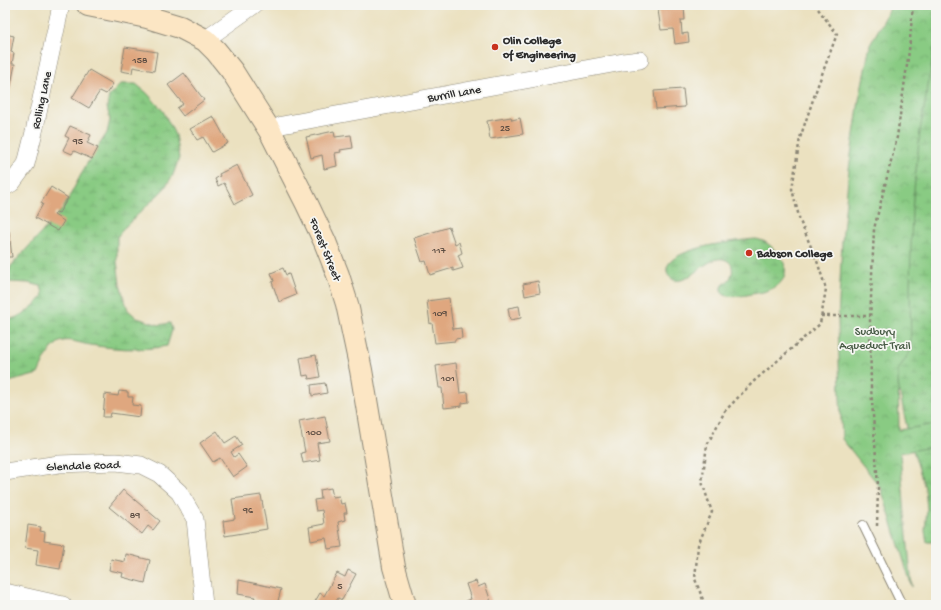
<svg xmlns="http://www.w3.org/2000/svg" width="941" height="610" viewBox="0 0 941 610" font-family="'Gochi Hand',sans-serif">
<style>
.wetland{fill:url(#wetland-marsh);stroke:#5a7b57}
.park{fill:url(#park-crowns);stroke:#5a7b57}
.building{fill:#dfa77f}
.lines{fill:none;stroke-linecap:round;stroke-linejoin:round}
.lane-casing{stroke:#8b8676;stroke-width:10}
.street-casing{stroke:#8b8676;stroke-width:18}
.secondary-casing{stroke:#8b8676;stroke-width:24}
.path{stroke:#8b8676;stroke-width:2.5;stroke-dasharray:3 3;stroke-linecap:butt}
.lane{stroke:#fff;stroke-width:8}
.street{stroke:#fff;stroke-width:17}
.secondary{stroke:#fce6c4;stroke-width:22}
.poi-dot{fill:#c8321e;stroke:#f6f6f2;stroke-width:1.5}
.labels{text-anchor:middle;stroke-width:3.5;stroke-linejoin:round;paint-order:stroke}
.number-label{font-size:10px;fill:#584a40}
.poi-label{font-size:12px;font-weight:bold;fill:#2b2b2b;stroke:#f6f6f2;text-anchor:start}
.street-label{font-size:12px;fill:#2b2b2b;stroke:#f6f6f2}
.park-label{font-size:12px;fill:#475b45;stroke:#f6f6f2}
</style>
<defs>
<pattern id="wetland-marsh" width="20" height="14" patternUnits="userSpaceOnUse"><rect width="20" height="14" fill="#89cb83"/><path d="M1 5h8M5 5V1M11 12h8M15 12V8" fill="none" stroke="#76ae71"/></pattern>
<pattern id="park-crowns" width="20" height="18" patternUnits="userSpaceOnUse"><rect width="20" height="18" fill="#89cb83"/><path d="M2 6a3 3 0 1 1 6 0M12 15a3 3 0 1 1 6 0" fill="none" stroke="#76ae71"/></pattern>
</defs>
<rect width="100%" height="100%" fill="#f6f6f2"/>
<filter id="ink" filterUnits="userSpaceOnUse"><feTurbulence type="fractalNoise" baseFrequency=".025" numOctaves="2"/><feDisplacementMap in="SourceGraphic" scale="8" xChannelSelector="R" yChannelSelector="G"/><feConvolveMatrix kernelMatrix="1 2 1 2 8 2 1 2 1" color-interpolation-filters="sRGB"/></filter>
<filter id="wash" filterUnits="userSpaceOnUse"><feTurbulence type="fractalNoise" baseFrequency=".012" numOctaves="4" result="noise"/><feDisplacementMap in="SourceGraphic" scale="16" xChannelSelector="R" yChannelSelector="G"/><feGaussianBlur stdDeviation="0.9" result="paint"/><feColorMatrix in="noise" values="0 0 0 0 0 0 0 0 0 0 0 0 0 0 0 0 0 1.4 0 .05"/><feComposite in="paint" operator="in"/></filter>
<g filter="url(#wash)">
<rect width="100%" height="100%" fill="#ebe1c0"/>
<g class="wetland">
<polygon points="929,5 936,5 936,542 927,542 925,531 927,509 925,488 909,438 895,369"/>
<path d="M 121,84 L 136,84 L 147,93 L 163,111 L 175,135 L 179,158 L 173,175 L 164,189 L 125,227 L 117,237 L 117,261 L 120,285 L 128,310 L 137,318 L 159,325 L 170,323 L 172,330 L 167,346 C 140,351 112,349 85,344 C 76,342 66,338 58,343 C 48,350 43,363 38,374 L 5,383 L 5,320 C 20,319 31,308 42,298 L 43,293 L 41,286 L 28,283 L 9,282 L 6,280 L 11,266 L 63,209 L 86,165 L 107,133 L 110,120 L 107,107 L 109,96 Z"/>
<path d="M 756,239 C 767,241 771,246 778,254 C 790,266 787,283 771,289 C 764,293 755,293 747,295 C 741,296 731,298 725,295 C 723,294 722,293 721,291 L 721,287 C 724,284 730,280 731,276 C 734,270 732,262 726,260 C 709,252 690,285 674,280 C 670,278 667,275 667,271 C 664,248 740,240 756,239 Z"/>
</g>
<polygon class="park" points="892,5 936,5 936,10 934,12 936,22 936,40 920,131 912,210 910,287 911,350 898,370 899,430 936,424 936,446 900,453 905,515 912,587 881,488 842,439 840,398 838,320 842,242 849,169 859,100 870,45"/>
<g id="blocks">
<g class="building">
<polygon points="666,5 673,5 673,8 684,7 685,20 681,20 682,34 688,33 689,42 675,44 673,29 661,30 658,10 667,9"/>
<polygon points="5,34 14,36 11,52 14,53 12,64 15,64 10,90 5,89"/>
<polygon points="125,47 157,52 154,71 133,67 132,73 121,71"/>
<polygon points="89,70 113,84 106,94 100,91 89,108 72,98"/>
<polygon points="184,73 204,100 183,116 177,108 183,104 168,85"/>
<polygon points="683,89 685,107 656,109 654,91"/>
<polygon points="213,116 228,143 212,152 203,137 197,140 190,129"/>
<polygon points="511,117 512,120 520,118 523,134 490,139 487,121"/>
<polygon points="70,126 91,135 87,143 98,148 92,159 74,151 72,154 63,150 69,138 65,136"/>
<polygon points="334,131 335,137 351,135 353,148 340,150 341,152 335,153 337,166 324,169 322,155 311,158 306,137"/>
<polygon points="237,165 252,195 235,204 224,183 218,186 215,179 220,176 219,174"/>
<polygon points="51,187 68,198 59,213 56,212 54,215 64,221 58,231 35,218 43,204 41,203"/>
<polygon points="449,227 455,244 459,242 462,253 458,255 463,268 453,271 453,268 430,275 426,261 422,262 414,238"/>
<polygon points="9,231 12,257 5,257 5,232"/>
<polygon points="283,268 286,275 289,274 296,295 279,302 272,282 274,281 271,273"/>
<polygon points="538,281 540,293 525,296 523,284"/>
<polygon points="449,298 453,329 461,328 462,338 455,339 455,341 435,343 432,323 430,324 427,301"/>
<polygon points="519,306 521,318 510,320 508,308"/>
<polygon points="316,355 320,377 309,379 308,375 303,376 300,358"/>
<polygon points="456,363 460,393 468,392 469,402 462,403 462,406 444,408 442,388 439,388 436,366"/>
<polygon points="325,383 327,393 312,396 311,385"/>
<polygon points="119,391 128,392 128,397 133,397 132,405 141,406 140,417 111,413 110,417 103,417 105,394 118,396"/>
<polygon points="325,416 330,441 317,443 320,460 303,463 301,453 305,452 299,421"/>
<polygon points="217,431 225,443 236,436 242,445 231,452 234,457 238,454 247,467 233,477 220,458 213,462 200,443"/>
<polygon points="331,488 333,497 339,496 341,504 345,503 347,513 344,513 345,520 338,522 342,547 328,549 326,538 311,541 309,527 324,524 322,510 316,511 314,500 321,499 320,490"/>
<polygon points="123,490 160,521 153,530 148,526 142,534 109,507"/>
<polygon points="261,495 267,529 225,536 223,521 235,519 232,499"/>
<polygon points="28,525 41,527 40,531 45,532 44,541 64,544 60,569 36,565 38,550 25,548"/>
<polygon points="126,554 150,560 145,583 122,577 123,573 109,570 111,559 125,562"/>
<polygon points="348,570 356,574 342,600 338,598 334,605 313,605 320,593 324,596 337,573 345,577"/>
<polygon points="239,580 281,589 278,601 285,603 285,605 268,605 269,602 254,599 255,597 238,594"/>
<polygon points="476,581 478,587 485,584 492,605 467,605 466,601 471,599 466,584"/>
</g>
</g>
</g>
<g filter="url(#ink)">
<use href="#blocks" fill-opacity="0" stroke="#8b8676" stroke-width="1"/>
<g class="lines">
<g class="lane-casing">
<polyline id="lane" points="863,525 902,605"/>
</g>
<g class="street-casing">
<g id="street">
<polyline points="205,40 254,5"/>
<polyline points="270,131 282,125 623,62 640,60"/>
<polyline points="5,187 12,183 26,164 34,132 61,5"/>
<polyline points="5,472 59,464 116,462 141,465 159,474 179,492 195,519 204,605"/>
<polyline points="5,592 63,605"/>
</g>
</g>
<g class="secondary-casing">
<polyline id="secondary" points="88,5 147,17 180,27 205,40 216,51 232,71 270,131 307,204 325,242 338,275 347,304 361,370 394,567 405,605"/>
</g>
<g class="path">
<polyline points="913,6 921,5"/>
<polyline points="821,316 870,316"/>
<polyline points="877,526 878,486 871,387 870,321 874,229 897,137 909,51 913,5"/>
<polyline points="705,605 695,579 698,545 712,512 702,482 707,445 725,411 753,382 820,324 826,289 817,261 800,221 792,189 800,138 818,85 837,34 815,5"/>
</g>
<use href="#lane" class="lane"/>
<use href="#street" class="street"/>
<use href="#secondary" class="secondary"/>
</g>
</g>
<g class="poi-dot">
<circle cx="495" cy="47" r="4"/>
<circle cx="749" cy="253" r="4"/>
</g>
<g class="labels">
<g class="number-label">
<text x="140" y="63">158</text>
<text x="505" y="131">25</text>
<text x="78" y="144">95</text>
<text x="439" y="253">117</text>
<text x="440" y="316">109</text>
<text x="448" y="381">101</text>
<text x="314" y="435">100</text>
<text x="248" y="513">96</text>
<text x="135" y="518">89</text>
<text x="340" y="589">5</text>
</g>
<g class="poi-label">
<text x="503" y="44">Olin College<tspan x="503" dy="14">of Engineering</tspan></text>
<text x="757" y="257">Babson College</text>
</g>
<g class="street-label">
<text transform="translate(454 93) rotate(-10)" y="4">Burrill Lane</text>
<text transform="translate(41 100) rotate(-78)" y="4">Rolling Lane</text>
<text transform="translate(326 249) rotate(68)" y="4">Forest Street</text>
<text transform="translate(83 465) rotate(-2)" y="4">Glendale Road</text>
</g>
<g class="park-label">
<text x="875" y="335">Sudbury<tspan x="875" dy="14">Aqueduct Trail</tspan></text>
</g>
</g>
<rect width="941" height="610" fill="none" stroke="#f6f6f2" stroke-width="20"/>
</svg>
